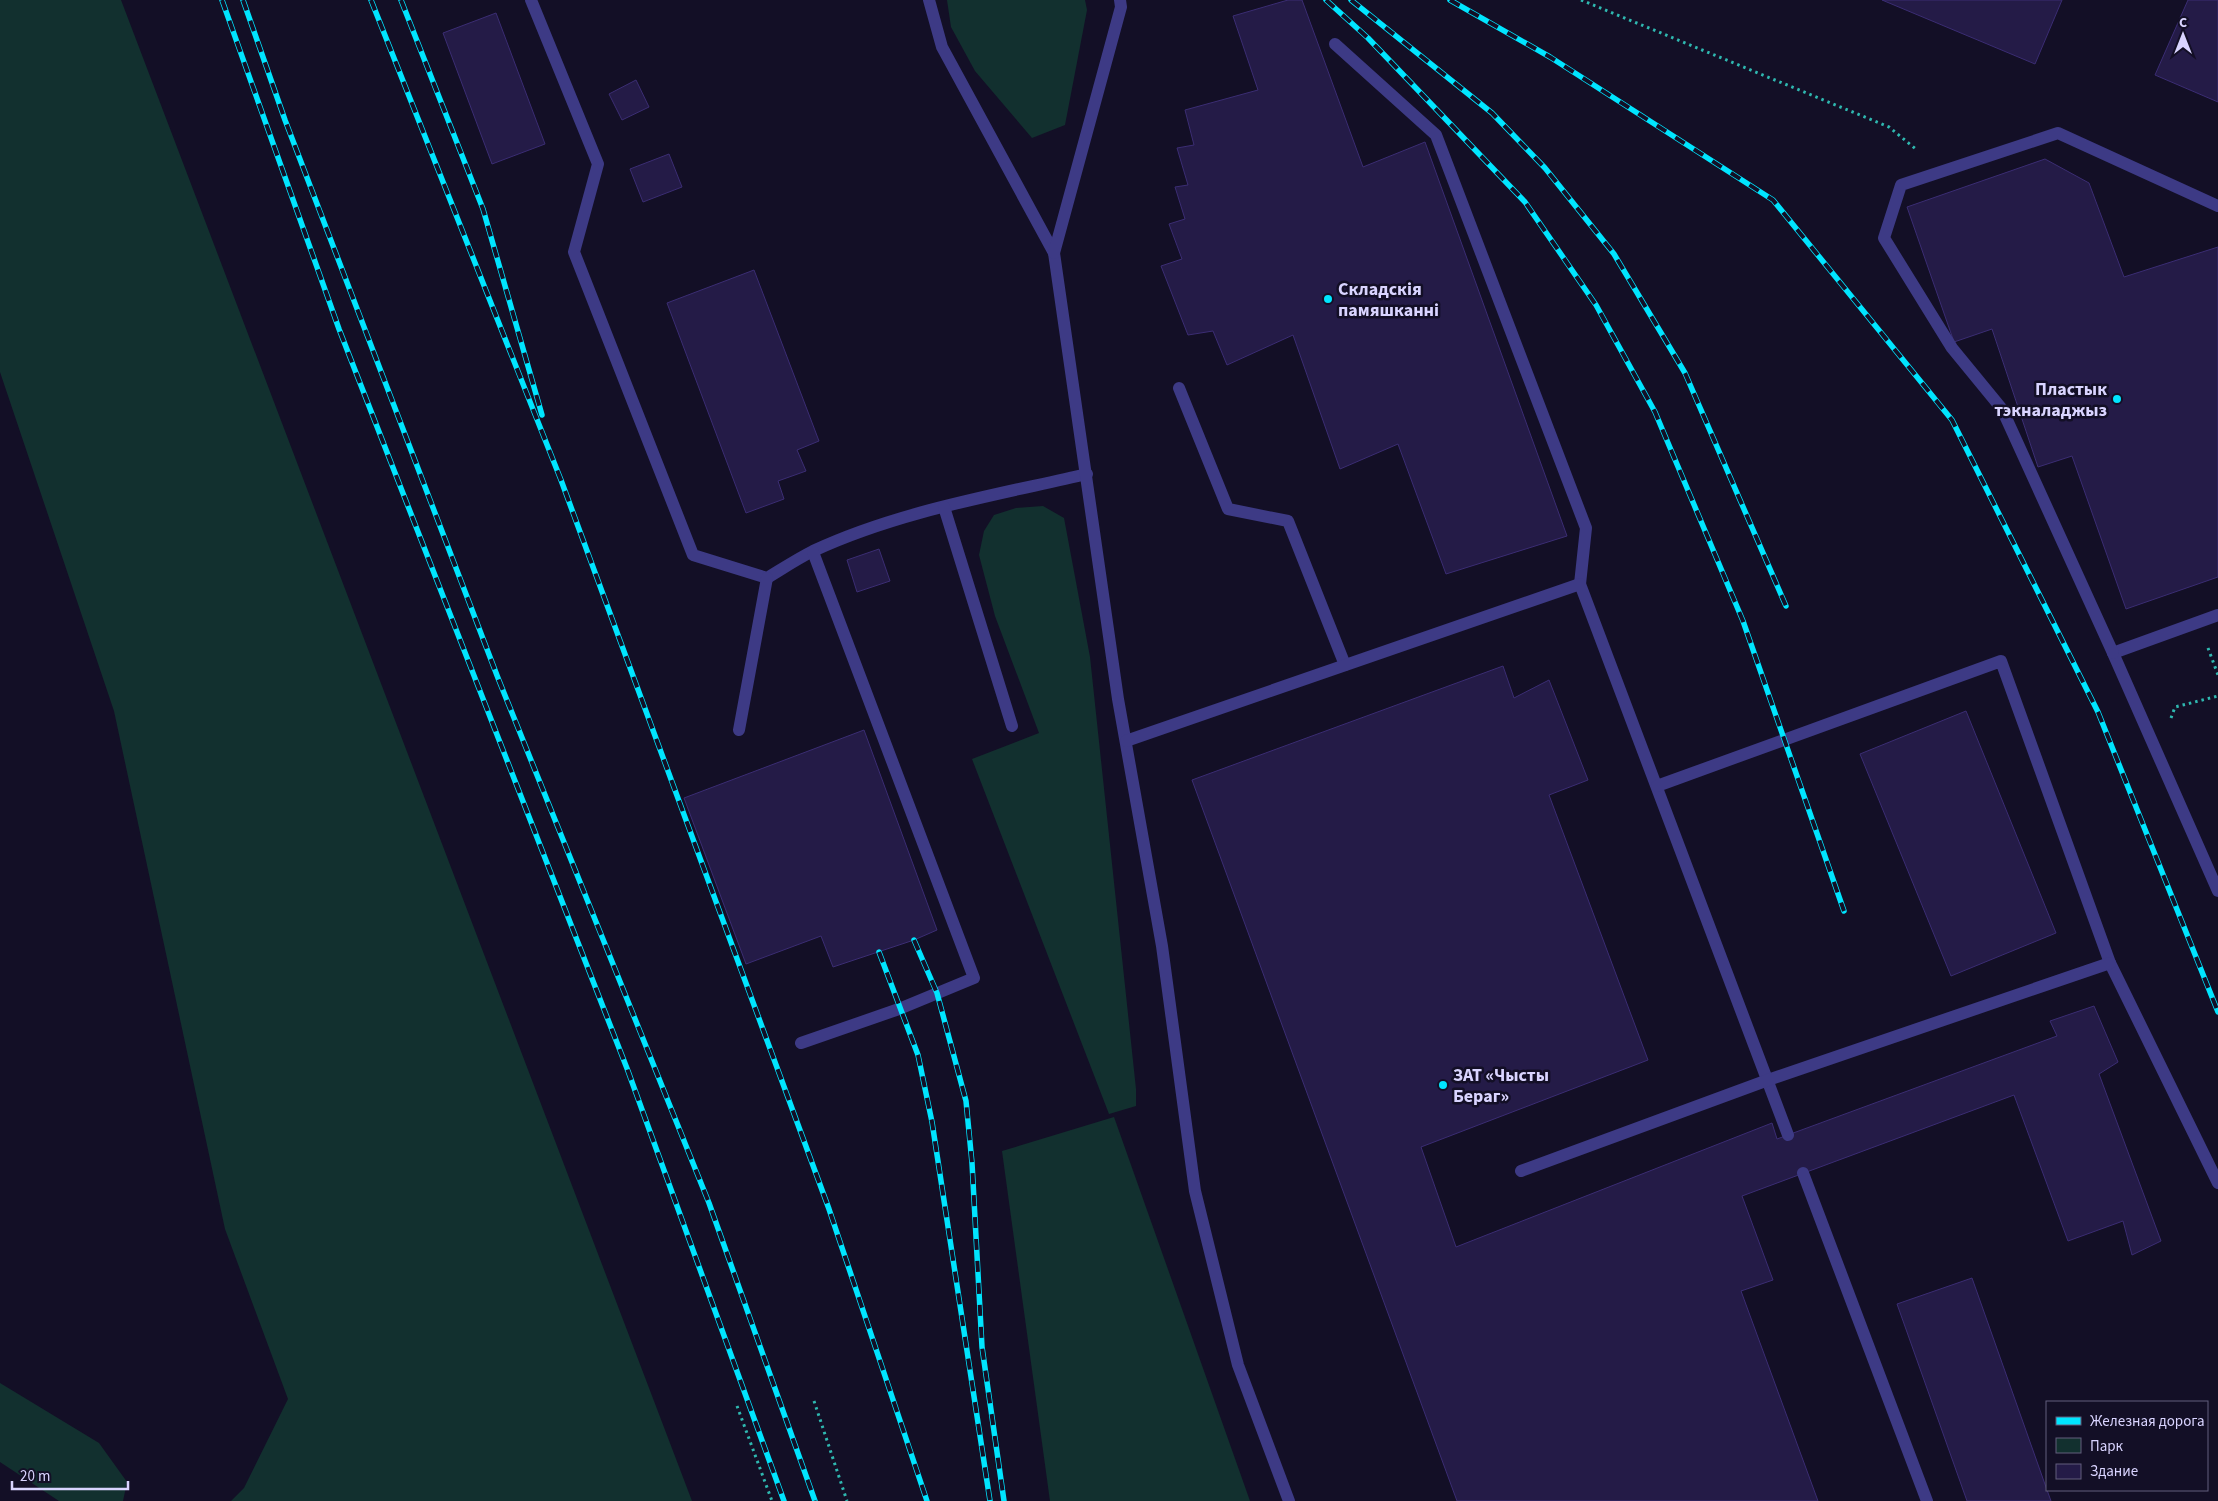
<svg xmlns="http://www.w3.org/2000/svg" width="2218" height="1501" viewBox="0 0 2218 1501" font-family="'Source Sans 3',sans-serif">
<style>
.green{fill:#12302f}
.building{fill:#241b47;stroke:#3b2d73}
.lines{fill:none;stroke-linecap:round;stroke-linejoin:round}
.path{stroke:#2fb8b0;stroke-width:3;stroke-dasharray:2.5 4;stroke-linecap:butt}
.service{stroke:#3d3a85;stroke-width:12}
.rail-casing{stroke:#00e5ff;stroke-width:5.5}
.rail{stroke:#130f26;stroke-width:4;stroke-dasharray:11;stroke-linecap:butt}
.poi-dot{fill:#00e5ff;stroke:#130f26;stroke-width:2}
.labels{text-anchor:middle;stroke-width:5;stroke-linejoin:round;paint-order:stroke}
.poi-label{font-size:18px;font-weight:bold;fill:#d9d4ff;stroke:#130f26;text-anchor:start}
</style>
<rect width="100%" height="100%" fill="#130f26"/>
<g class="green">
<polygon points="0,0 121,0 692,1501 231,1501 244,1488 288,1399 225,1229 114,711 0,372"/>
<polygon points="947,0 1085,0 1087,10 1065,125 1032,138 975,71 951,27"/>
<polygon points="1043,506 1064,518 1090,657 1136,1089 1136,1106 1109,1114 972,759 1039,733 995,616 979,555 984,531 994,515 1016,508"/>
<polygon points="1114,1117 1250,1501 1050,1501 1002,1151"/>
<polygon points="0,1383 99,1443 127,1482 123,1501 59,1501 0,1462"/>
</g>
<g class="building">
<polygon points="1288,0 1302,0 1363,167 1425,142 1567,536 1446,574 1398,444 1340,469 1293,335 1227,365 1213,331 1188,335 1161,266 1182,259 1169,224 1185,219 1175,187 1188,185 1177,148 1194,145 1185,110 1258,90 1233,16"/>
<polygon points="1882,0 2062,0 2035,64"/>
<polygon points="2188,0 2218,0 2218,102 2155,75"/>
<polygon points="496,13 545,144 492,164 443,33"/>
<polygon points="636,80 649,107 622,120 609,94"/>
<polygon points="669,154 682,187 643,202 630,169"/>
<polygon points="2045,159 2089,183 2124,277 2218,247 2218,577 2126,609 2072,456 2038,467 1992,329 1954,342 1907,207"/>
<polygon points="754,270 819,441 797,450 806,471 778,481 784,499 746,513 667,303"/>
<polygon points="879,549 890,581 857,592 847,560"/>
<polygon points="1503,666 1514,698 1549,680 1588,780 1549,795 1648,1060 1421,1147 1456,1247 1772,1123 1777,1139 2057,1036 2050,1021 2094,1006 2118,1062 2099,1074 2161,1241 2132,1255 2123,1221 2068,1241 2014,1095 1742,1196 1773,1280 1741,1291 1818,1501 1457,1501 1192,780"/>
<polygon points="1966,711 2056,933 1951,976 1860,754"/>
<polygon points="864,730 937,930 914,940 833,967 821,936 746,964 684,798"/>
<polygon points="1972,1278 2047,1490 2051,1501 1967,1501 1897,1304"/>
</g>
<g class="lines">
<g class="path">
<polyline points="1581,0 1889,127 1917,150"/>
<polyline points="2208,648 2218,675"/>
<polyline points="2171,718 2175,707 2218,696"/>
<polyline points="814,1401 847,1501"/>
<polyline points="737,1406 772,1501"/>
</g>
<g class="service">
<path d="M 531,0 L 598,164 L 574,252 L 693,555 L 767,578 C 782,569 797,559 813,551 C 899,511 996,495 1087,474"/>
<polyline points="929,0 942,47 1054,253 1118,699 1162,946 1195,1191 1238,1365 1289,1501"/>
<polyline points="1335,44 1436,135 1586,528 1580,584"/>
<polyline points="1054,253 1121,7 1120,0"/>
<polyline points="1179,388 1228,509 1288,521 1345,665"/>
<polyline points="944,507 1012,726"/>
<polyline points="2218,615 2113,653 2218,891"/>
<polyline points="2113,653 2002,409 1952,348 1884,238 1901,185 2058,133 2218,206"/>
<polyline points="739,730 767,578"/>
<polyline points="1126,741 1580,584 1788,1135"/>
<polyline points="1657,786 2001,661 2110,963 2218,1183"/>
<polyline points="801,1043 899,1009 974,978 813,552"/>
<polyline points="1521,1171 1768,1080 2110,963"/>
<polyline points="1803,1173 1927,1501"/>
</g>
<g class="rail-casing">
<g id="rail">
<polyline points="222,0 339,329 628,1071 784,1501"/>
<polyline points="243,0 285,120 498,678 709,1203 815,1501"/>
<polyline points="371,0 561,480 829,1209 927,1501"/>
<polyline points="401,0 483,209 542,415"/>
<polyline points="1326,0 1368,38 1525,202 1596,305 1655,412 1743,621 1844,911"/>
<polyline points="1351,0 1492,113 1545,168 1614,254 1685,373 1786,606"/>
<polyline points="1450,0 1550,57 1773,200 1952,420 2098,712 2218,1012"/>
<polyline points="914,940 937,993 966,1101 972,1163 982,1347 1004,1501"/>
<polyline points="879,952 918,1055 932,1122 990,1501"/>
</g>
</g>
<use href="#rail" class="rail"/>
</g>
<g class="poi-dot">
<circle cx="1328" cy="299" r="5"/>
<circle cx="2117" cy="399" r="5"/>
<circle cx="1443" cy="1085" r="5"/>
</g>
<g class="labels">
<g class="poi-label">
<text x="1338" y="295">Складскія<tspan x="1338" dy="21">памяшканні</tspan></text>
<text x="2107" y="395" text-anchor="end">Пластык<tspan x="2107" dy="21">тэкналаджыз</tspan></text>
<text x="1453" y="1081">ЗАТ «Чысты<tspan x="1453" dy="21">Бераг»</tspan></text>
</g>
</g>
<rect x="2046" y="1401" width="162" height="90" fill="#130f26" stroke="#625e7d"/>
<rect x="2056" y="1417" width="25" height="8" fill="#00e5ff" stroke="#625e7d"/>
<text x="2090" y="1426" font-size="15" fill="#d9d4ff">Железная дорога</text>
<rect x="2056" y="1438" width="25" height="15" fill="#12302f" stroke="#625e7d"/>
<text x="2090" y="1451" font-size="15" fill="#d9d4ff">Парк</text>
<rect x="2056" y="1464" width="25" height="15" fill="#241b47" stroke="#625e7d"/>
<text x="2090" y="1476" font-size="15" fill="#d9d4ff">Здание</text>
<g transform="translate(2183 35)" stroke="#130f26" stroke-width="4" paint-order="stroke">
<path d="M0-4L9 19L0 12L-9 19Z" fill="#d9d4ff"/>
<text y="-8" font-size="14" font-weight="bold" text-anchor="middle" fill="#d9d4ff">С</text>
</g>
<path d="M12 1481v8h116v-8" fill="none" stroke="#d9d4ff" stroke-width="2.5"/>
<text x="20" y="1481" font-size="15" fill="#d9d4ff" stroke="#130f26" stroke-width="4" paint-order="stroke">20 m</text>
</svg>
